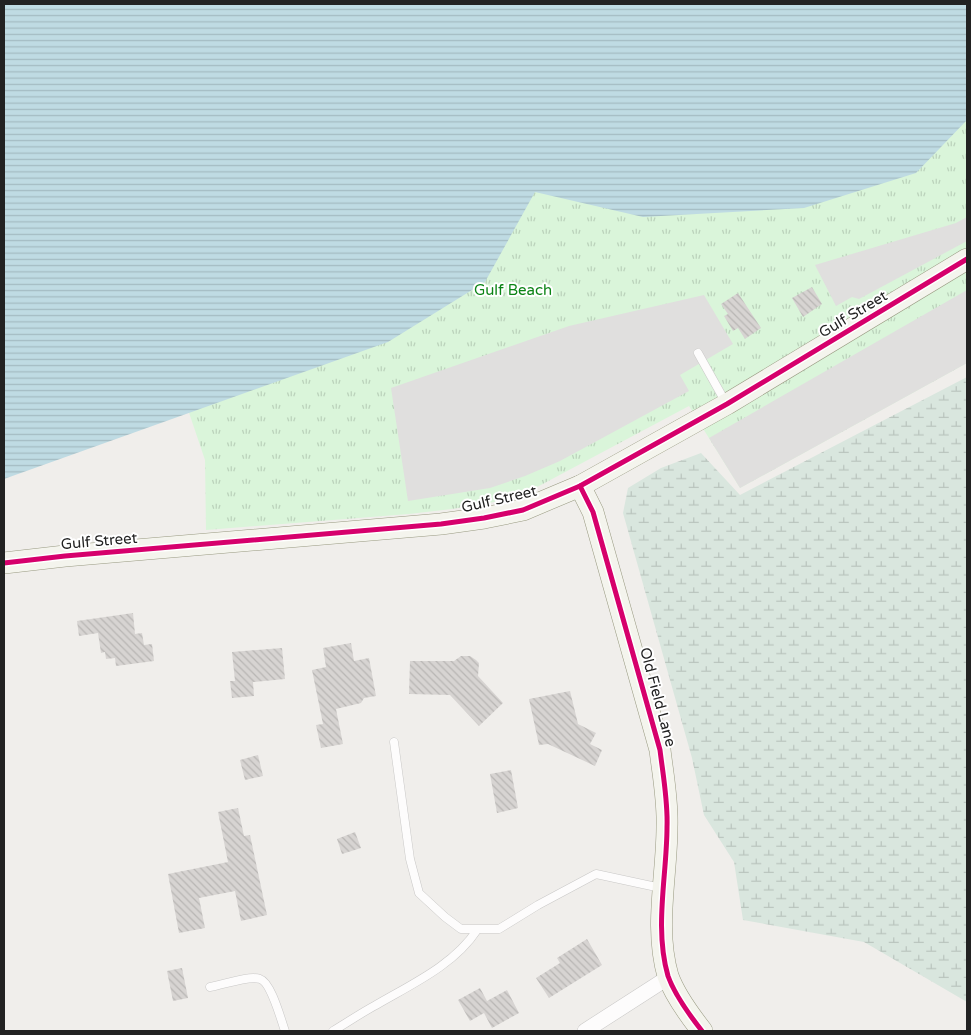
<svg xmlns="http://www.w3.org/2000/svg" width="971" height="1035" viewBox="0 0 971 1035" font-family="'Varela Round',sans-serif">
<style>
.wetland{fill:url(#wetland-marsh)}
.park{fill:url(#park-tufts)}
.parking{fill:#e0dfde}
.water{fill:url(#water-rules)}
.building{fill:url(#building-back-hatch)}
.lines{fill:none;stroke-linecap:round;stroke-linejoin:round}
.lane-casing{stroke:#c9c8c7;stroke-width:9}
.street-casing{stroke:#c9c8c7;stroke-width:16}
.secondary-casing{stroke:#999a82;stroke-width:22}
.lane{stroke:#fdfcfc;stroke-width:8}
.street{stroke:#fdfcfc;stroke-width:15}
.secondary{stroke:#f4f4ed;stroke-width:21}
.cycleway-casing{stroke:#fff;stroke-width:8}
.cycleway{stroke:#d6006c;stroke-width:5}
.labels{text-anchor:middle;stroke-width:4;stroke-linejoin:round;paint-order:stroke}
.park-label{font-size:15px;fill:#0c8416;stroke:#fff}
.street-label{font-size:15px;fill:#222;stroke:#fff}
</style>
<defs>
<pattern id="wetland-marsh" width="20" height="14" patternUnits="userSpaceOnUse" patternTransform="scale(1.25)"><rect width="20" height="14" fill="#d9e6de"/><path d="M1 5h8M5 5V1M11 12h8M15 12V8" fill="none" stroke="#bac5be"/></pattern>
<pattern id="park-tufts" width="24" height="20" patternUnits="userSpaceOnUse" patternTransform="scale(1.25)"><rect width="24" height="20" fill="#daf5da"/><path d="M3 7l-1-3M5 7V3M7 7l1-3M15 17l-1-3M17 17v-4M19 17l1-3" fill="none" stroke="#bbd2bb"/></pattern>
<pattern id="water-rules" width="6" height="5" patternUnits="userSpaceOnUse" patternTransform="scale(1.25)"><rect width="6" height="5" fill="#bfdbe3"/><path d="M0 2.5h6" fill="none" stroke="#a4bcc2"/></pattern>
<pattern id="building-back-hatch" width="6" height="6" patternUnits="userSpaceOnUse" patternTransform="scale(1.25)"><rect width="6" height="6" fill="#d7d4d2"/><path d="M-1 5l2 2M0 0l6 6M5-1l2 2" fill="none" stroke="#b8b6b4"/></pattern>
</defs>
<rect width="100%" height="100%" fill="#f0eeeb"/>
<polygon class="wetland" points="967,377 967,1002 864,942 743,920 734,862 704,815 692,758 623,513 628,488 661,468 701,453 740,495"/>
<polygon class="park" points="967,4 967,363 740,488 689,406 539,486 494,502 452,509 409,514 206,530 205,460 137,259"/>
<g class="parking">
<polygon points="967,217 967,241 859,299 852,297 836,306 815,265 956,223"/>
<polygon points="967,290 967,363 740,488 709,438"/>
<polygon points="704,295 733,344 680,375 689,391 560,461 525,476 490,488 408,501 391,388 569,326"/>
</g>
<polygon class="water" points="4,4 967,4 967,120 916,173 804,208 643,217 535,192 485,282 388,342 4,479"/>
<g class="building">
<polygon points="812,287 822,304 803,317 792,298"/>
<polygon points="738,293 761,328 745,339 738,328 733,331 724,316 728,314 721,304"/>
<polygon points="133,613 135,634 142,633 144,645 152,644 154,661 116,666 115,658 106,659 105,652 101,653 98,633 79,636 77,621"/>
<polygon points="351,643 354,661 369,658 376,696 364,698 361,703 336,709 343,744 321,748 316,725 323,724 312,670 326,667 323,648"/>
<polygon points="282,648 285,679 253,682 254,696 232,698 230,681 235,681 232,652"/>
<polygon points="461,656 470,656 476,660 479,663 478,676 503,703 479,726 450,695 409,694 410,661 454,661"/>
<polygon points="570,691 578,724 596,733 590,744 602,750 595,766 548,744 539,745 529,699"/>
<polygon points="258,755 263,776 245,780 240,760"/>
<polygon points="511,770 518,808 497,813 490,774"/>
<polygon points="238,808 244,836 250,835 267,915 241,921 235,891 199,898 205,928 179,933 168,874 228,862 218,812"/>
<polygon points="355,832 361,848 342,854 337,839"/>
<polygon points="587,939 602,965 549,998 536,978 560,963 557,958"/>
<polygon points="182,968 188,998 173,1001 167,971"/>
<polygon points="480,988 487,1001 507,990 519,1013 492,1028 484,1013 470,1021 458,1000"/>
</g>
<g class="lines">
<g class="lane-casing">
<g id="lane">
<polyline points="698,353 726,403"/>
<polyline points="394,742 410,859 419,893 445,917 461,929 499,929 538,905 596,874 661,888"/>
<path d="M 210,987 C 223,985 249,975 260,979 C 271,982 281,1020 285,1031"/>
<path d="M 333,1031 C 348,1022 361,1013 376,1005 C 412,984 454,965 477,930"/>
</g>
</g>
<g class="street-casing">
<polyline id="street" points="585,1031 669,977"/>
</g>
<g class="secondary-casing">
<g id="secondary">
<path d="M 580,486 L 593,512 L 660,750 C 663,775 668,801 667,827 C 667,875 654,928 668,976 C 674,993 691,1017 702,1031"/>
<polyline points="4,563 65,556 441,524 484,518 523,510 580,486 727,404 967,259"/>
</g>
</g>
<use href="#lane" class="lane"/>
<use href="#street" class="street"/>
<use href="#secondary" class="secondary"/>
<g class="cycleway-casing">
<g id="cycleway">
<path d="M 580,486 L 593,512 L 660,750 C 663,775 668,801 667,827 C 667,875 654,928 668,976 C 674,993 691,1017 702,1031"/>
<polyline points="4,563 65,556 441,524 484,518 523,510 580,486 727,404 967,259"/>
</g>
</g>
<use href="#cycleway" class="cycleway"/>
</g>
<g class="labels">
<g class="park-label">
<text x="513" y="295">Gulf Beach</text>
</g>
<g class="street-label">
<text transform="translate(853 314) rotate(-31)" y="5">Gulf Street</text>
<text transform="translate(499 499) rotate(-13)" y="5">Gulf Street</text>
<text transform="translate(99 541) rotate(-5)" y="5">Gulf Street</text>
<text transform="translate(658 697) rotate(75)" y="5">Old Field Lane</text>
</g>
</g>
<rect width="971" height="1035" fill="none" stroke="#222222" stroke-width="10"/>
</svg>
